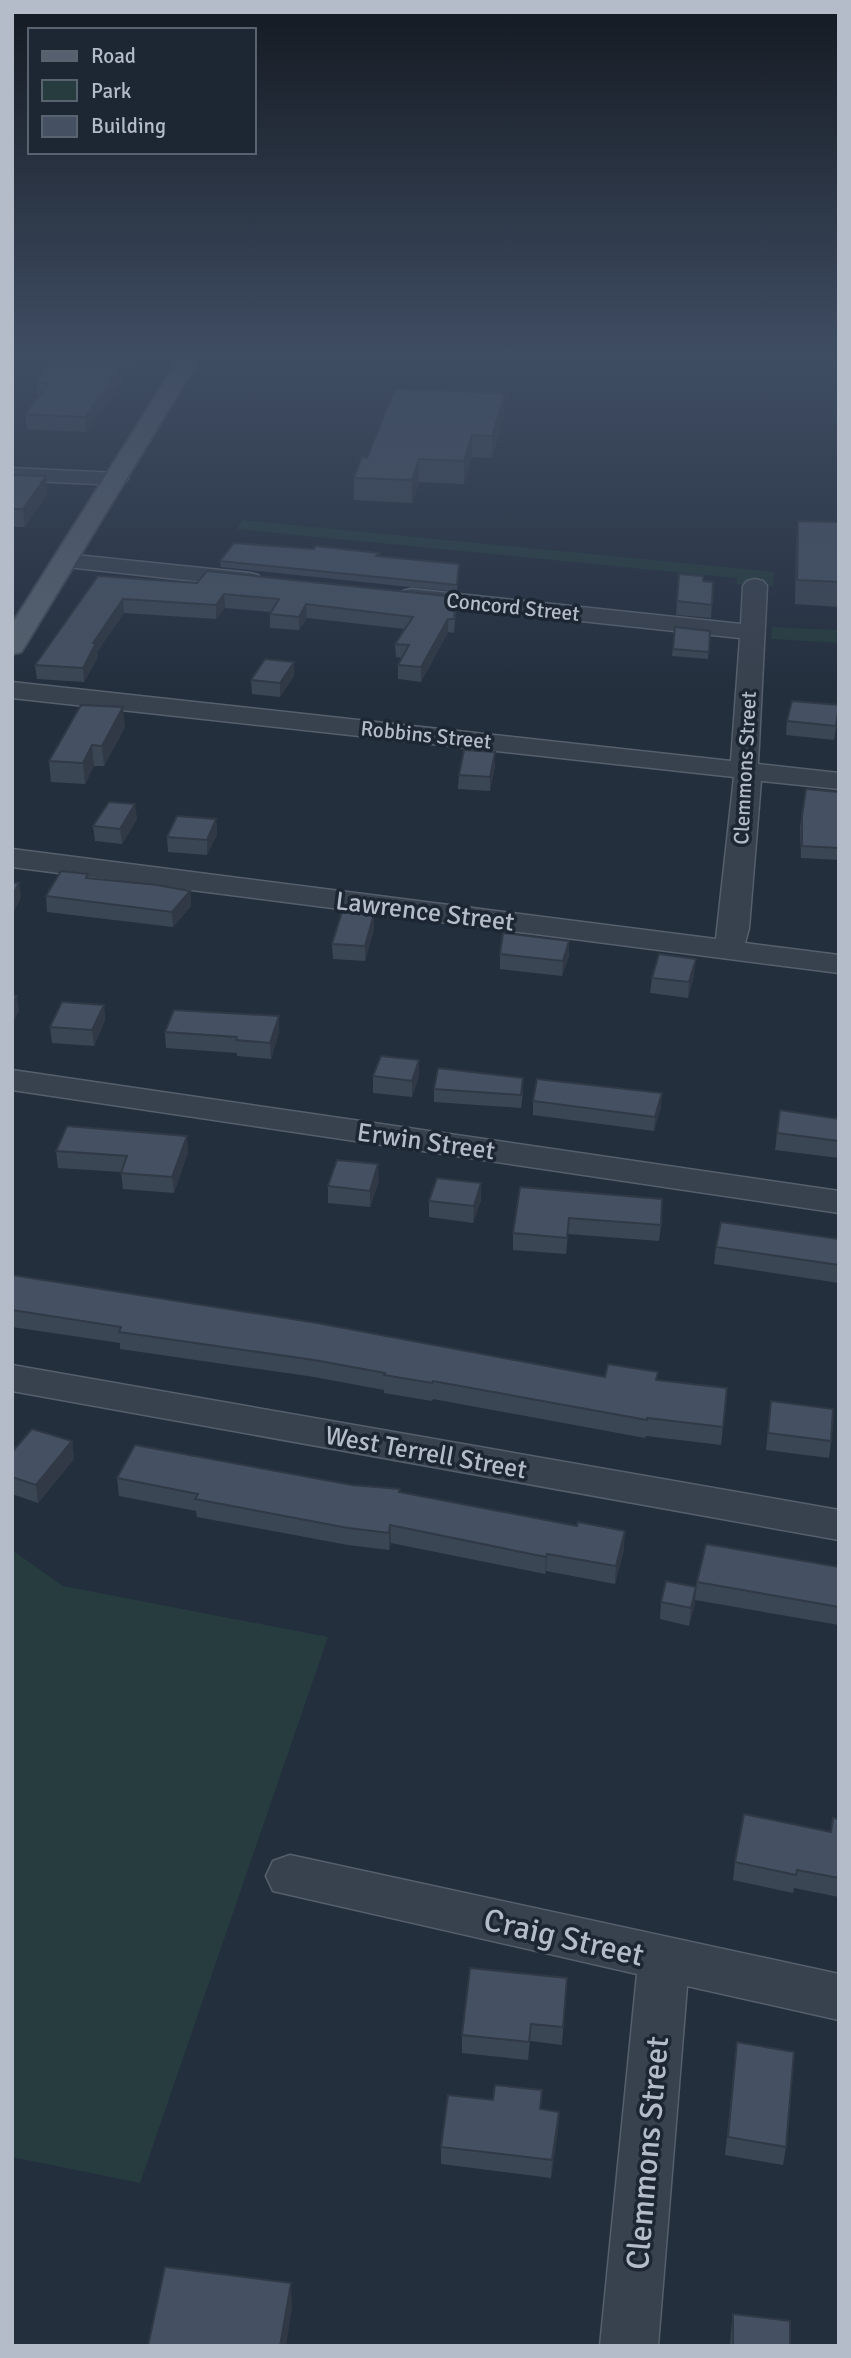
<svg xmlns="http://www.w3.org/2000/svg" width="851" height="2358" viewBox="0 0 851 2358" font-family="Signika,sans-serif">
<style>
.green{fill:#263c3f}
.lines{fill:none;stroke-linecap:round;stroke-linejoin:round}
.minor-casing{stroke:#565f6c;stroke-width:3}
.major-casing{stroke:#414a57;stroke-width:4}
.minor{fill:#38414e;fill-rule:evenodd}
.major{fill:#56606e;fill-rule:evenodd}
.wall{fill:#3b4654}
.shaded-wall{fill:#303945}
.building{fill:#455162;stroke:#303945;stroke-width:2}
.labels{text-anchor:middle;stroke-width:7;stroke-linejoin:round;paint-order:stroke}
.far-street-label{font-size:21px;fill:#b4bcc9;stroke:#1d2633}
.street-label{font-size:26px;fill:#b4bcc9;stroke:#1d2633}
.near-street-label{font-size:32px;fill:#b4bcc9;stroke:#1d2633}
</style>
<rect width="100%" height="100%" fill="#242f3e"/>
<g class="green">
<polygon points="242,520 774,572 773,586 737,584 737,578 237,529"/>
<polygon points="772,627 839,630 839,643 771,639"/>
<polygon points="12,1550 63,1586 328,1637 140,2183 12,2157"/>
</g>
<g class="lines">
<g class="minor-casing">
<g id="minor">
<polygon points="12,468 117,473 124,475 128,479 124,483 117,485 12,480"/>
<polygon points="66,554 250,573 258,575 262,580 258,585 250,587 58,566 55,561 58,556"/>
<polygon points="755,579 763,581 767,586 758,764 839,773 839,789 761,781 749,928 745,943 839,955 839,973 12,867 12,849 716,939 734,777 12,698 12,682 731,761 740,638 411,603 403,601 399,596 403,591 411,589 741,624 743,586 747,581"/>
<polygon points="12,1070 839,1191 839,1213 12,1090"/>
<polygon points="12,1365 839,1510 839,1540 12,1391"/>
<polygon points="290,1855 839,1974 839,2020 687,1986 658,2346 600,2346 637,1974 273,1891 266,1876 273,1861"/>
</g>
</g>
<g class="major-casing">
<polygon id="major" points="181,356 201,356 25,646 21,652 12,654 12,624"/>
</g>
<use href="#minor" class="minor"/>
<use href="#major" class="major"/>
</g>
<g class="wall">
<polygon points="57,356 141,356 86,432 27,429 25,414 38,397 36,382"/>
<polygon points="447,356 494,356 492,360 447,358"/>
<polygon points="504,415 492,458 472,457 464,484 419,482 412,503 354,500 354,478 367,458"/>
<polygon points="12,475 46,476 47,494 25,527 12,527"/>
<polygon points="798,521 839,522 839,607 795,604 796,544"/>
<polygon points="314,549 379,553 379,556 459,564 457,592 221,567 220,561"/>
<polygon points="679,574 703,581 713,582 711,618 676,615"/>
<polygon points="98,576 456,611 454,633 448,632 421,682 398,679 398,665 402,658 396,657 395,644 405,629 307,618 299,630 270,628 270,614 271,612 225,608 216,619 124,613 97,652 98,657 84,682 37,679 35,665"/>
<polygon points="675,627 710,631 708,659 672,656"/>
<polygon points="294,662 294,676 280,697 252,694 251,680"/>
<polygon points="839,712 834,740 786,735 787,721"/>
<polygon points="125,727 104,766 94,766 85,784 51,782 49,761"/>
<polygon points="495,752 495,766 490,791 458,789 459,775"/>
<polygon points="806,789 839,792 839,860 801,858 800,827"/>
<polygon points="137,819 122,844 95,841 93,826"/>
<polygon points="216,819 217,834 207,855 168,852 167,837"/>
<polygon points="89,879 190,891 191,906 173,927 47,912 46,896"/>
<polygon points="374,914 374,929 365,961 333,959 332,944"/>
<polygon points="500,954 569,956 562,976 500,969"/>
<polygon points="694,975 688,998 650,993 652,978"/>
<polygon points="104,1005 105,1020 94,1046 52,1043 50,1027"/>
<polygon points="165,1032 279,1032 271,1059 237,1056 237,1053 166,1048"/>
<polygon points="419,1060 419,1076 412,1097 373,1093 373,1076"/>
<polygon points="434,1089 523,1091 521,1108 434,1102"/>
<polygon points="533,1101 661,1107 654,1131 533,1115"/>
<polygon points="839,1119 839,1158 775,1150 777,1133"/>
<polygon points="56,1151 188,1152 174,1193 123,1189 121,1172 58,1168"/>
<polygon points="379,1181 370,1207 328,1203 328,1186"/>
<polygon points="481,1183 481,1200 473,1223 429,1217 429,1201"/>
<polygon points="520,1187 661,1225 659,1241 568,1234 566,1254 513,1250 513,1233"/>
<polygon points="839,1239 839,1283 714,1264 716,1247"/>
<polygon points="12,1275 605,1377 657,1381 727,1388 721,1445 646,1436 645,1438 433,1399 432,1401 384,1393 384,1390 314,1377 120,1349 120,1343 12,1327"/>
<polygon points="771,1401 831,1441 829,1458 766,1450"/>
<polygon points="72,1441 74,1459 38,1503 12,1494 12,1452"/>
<polygon points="117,1478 352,1485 400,1493 624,1549 615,1584 546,1571 545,1574 391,1543 389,1550 348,1545 197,1517 196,1511 119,1496"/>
<polygon points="839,1567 839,1625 695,1600 689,1626 660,1619 661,1602 696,1587 697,1582"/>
<polygon points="839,1819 839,1897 794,1888 793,1893 733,1880 735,1862 831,1832"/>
<polygon points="567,1978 562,2045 530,2041 528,2060 462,2053 462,2035"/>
<polygon points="737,2042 786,2147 783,2165 725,2155"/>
<polygon points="541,2110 559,2112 558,2129 551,2178 441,2164 441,2147"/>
<polygon points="733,2314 790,2346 730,2346 731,2331"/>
</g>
<g class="shaded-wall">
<polygon points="129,356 141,356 86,432 85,417"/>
<polygon points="505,393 504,415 492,458 492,436"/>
<polygon points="472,435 472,457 464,484 464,461"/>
<polygon points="419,459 419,482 412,503 412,480"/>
<polygon points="46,476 47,494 25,527 23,509"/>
<polygon points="224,594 225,608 216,619 216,605"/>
<polygon points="123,599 124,613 97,652 98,657 84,682 83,668 93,643"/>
<polygon points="306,604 307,618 299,630 299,617"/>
<polygon points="448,619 448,632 421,682 421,667"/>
<polygon points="294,662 294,676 280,697 280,683"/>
<polygon points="123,707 125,727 104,766 102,746"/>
<polygon points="92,745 94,766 85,784 83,763"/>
<polygon points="495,752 495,766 490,791 490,777"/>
<polygon points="135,804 137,819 122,844 120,829"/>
<polygon points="216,819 217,834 207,855 207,840"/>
<polygon points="19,883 21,898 12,915 12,896"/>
<polygon points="190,891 191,906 173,927 172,912"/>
<polygon points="374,914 374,929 365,961 365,946"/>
<polygon points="569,941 569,956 562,976 563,961"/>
<polygon points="696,959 694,975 688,998 689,982"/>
<polygon points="17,996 19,1011 12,1025 12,1005"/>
<polygon points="104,1005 105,1020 94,1046 92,1030"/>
<polygon points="279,1016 279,1032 271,1059 270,1043"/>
<polygon points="419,1060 419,1076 412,1097 412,1081"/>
<polygon points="662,1093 661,1107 654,1131 655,1117"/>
<polygon points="187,1136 188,1152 174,1193 172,1177"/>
<polygon points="378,1164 379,1181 370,1207 370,1191"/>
<polygon points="481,1183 481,1200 473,1223 474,1206"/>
<polygon points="72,1441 74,1459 38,1503 36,1485"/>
<polygon points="390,1525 391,1543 389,1550 389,1533"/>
<polygon points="625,1531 624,1549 615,1584 616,1566"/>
<polygon points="547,1554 546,1571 545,1574 546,1557"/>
<polygon points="696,1587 695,1605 689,1626 691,1608"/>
<polygon points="559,2112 558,2129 551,2178 552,2160"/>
<polygon points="291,2283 292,2308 286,2346 280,2346"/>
</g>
<g class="building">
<polygon points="57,356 129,356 85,417 25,414 49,383 36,382"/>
<polygon points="395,389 505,393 492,436 472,435 464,461 419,459 412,480 354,478 362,457 367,458"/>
<polygon points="12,475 46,476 23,509 12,509"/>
<polygon points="798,521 839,522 839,582 797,580"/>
<polygon points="234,543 314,549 316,546 379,553 376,556 459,564 457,585 220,561"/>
<polygon points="207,571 456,597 454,619 448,619 421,667 398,665 409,645 395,644 413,617 306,604 299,617 270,614 279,599 224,594 216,605 123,599 93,643 96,643 83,668 35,665 98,576 197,583"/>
<polygon points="679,574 703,576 703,581 713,582 712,605 677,601"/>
<polygon points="675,627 710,631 709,652 673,649"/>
<polygon points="265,659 294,662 280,683 251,680"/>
<polygon points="792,701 839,705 836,726 787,721"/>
<polygon points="81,705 123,707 102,746 92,745 83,763 49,761"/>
<polygon points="464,750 495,752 490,777 459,775"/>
<polygon points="806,789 839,792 839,848 802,846 802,816"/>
<polygon points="109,802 135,804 120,829 93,826"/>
<polygon points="177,816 216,819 207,840 167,837"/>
<polygon points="61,871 88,874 86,878 157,885 190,891 172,912 46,896"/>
<polygon points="12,883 19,883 12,896"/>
<polygon points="342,912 374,914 365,946 332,944"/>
<polygon points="503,933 569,941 563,961 500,954"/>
<polygon points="659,954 696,959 689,982 652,978"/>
<polygon points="12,995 17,996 12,1005"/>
<polygon points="62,1002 104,1005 92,1030 50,1027"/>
<polygon points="174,1010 279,1016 270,1043 236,1040 237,1037 165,1032"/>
<polygon points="381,1056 419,1060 412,1081 373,1076"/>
<polygon points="438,1068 523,1078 521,1095 434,1089"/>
<polygon points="537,1079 662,1093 655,1117 533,1101"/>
<polygon points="780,1110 839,1119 839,1141 777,1133"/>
<polygon points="67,1126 187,1136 172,1177 121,1173 127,1156 56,1151"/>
<polygon points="337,1160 378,1164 370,1191 328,1186"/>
<polygon points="437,1178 481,1183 474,1206 429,1201"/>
<polygon points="520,1187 662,1199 661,1225 569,1218 567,1238 513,1233"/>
<polygon points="721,1222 839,1239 839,1265 716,1247"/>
<polygon points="12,1275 317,1323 605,1377 608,1364 658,1372 656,1380 727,1388 723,1427 647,1418 647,1420 433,1381 432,1383 384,1375 385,1373 314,1360 119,1332 121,1327 12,1310"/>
<polygon points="771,1401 833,1409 831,1441 768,1433"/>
<polygon points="32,1429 72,1441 36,1485 12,1477 12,1452"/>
<polygon points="135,1445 352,1485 400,1489 399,1492 577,1526 578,1522 625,1531 616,1566 547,1554 546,1557 390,1525 389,1533 348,1528 195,1499 198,1494 117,1478"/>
<polygon points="706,1544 839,1567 839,1607 697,1582"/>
<polygon points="666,1581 696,1587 691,1608 661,1602"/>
<polygon points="744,1814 831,1832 833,1818 839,1819 839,1878 797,1870 796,1875 735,1862"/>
<polygon points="470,1968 567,1978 563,2027 531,2024 529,2042 462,2035"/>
<polygon points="737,2042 794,2052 786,2147 728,2137"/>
<polygon points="495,2085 542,2090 540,2109 559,2112 552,2160 441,2147 448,2095 493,2100"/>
<polygon points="165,2267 291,2283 280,2346 148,2346"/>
<polygon points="733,2314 790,2321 790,2346 733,2346"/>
</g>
<linearGradient id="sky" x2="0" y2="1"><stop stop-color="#141a22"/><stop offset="0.52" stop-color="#3f4d63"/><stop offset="1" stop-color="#3f4d63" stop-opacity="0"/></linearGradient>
<rect width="851" height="686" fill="url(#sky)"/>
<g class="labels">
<g class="far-street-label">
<text transform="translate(513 607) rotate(6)" y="7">Concord Street</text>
<text transform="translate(426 735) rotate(6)" y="7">Robbins Street</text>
<text transform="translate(745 768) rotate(-87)" y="7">Clemmons Street</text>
</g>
<g class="street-label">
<text transform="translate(425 911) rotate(7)" y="9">Lawrence Street</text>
<text transform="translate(426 1141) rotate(8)" y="9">Erwin Street</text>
<text transform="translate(426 1452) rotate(10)" y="9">West Terrell Street</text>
</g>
<g class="near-street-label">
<text transform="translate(564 1937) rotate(13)" y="11">Craig Street</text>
<text transform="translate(647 2153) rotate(-85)" y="11">Clemmons Street</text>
</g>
</g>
<rect width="851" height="2358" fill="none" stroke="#b4bcc9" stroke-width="28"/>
<rect x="28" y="28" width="228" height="126" fill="#1d2633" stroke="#59626f" stroke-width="2"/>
<rect x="42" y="51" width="35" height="10" fill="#56606e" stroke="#59626f" stroke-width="2"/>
<text x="91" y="63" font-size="21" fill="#b4bcc9">Road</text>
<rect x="42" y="80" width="35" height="21" fill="#263c3f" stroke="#59626f" stroke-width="2"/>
<text x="91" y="98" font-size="21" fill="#b4bcc9">Park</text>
<rect x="42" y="116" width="35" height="21" fill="#455162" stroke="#59626f" stroke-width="2"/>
<text x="91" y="133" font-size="21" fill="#b4bcc9">Building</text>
</svg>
